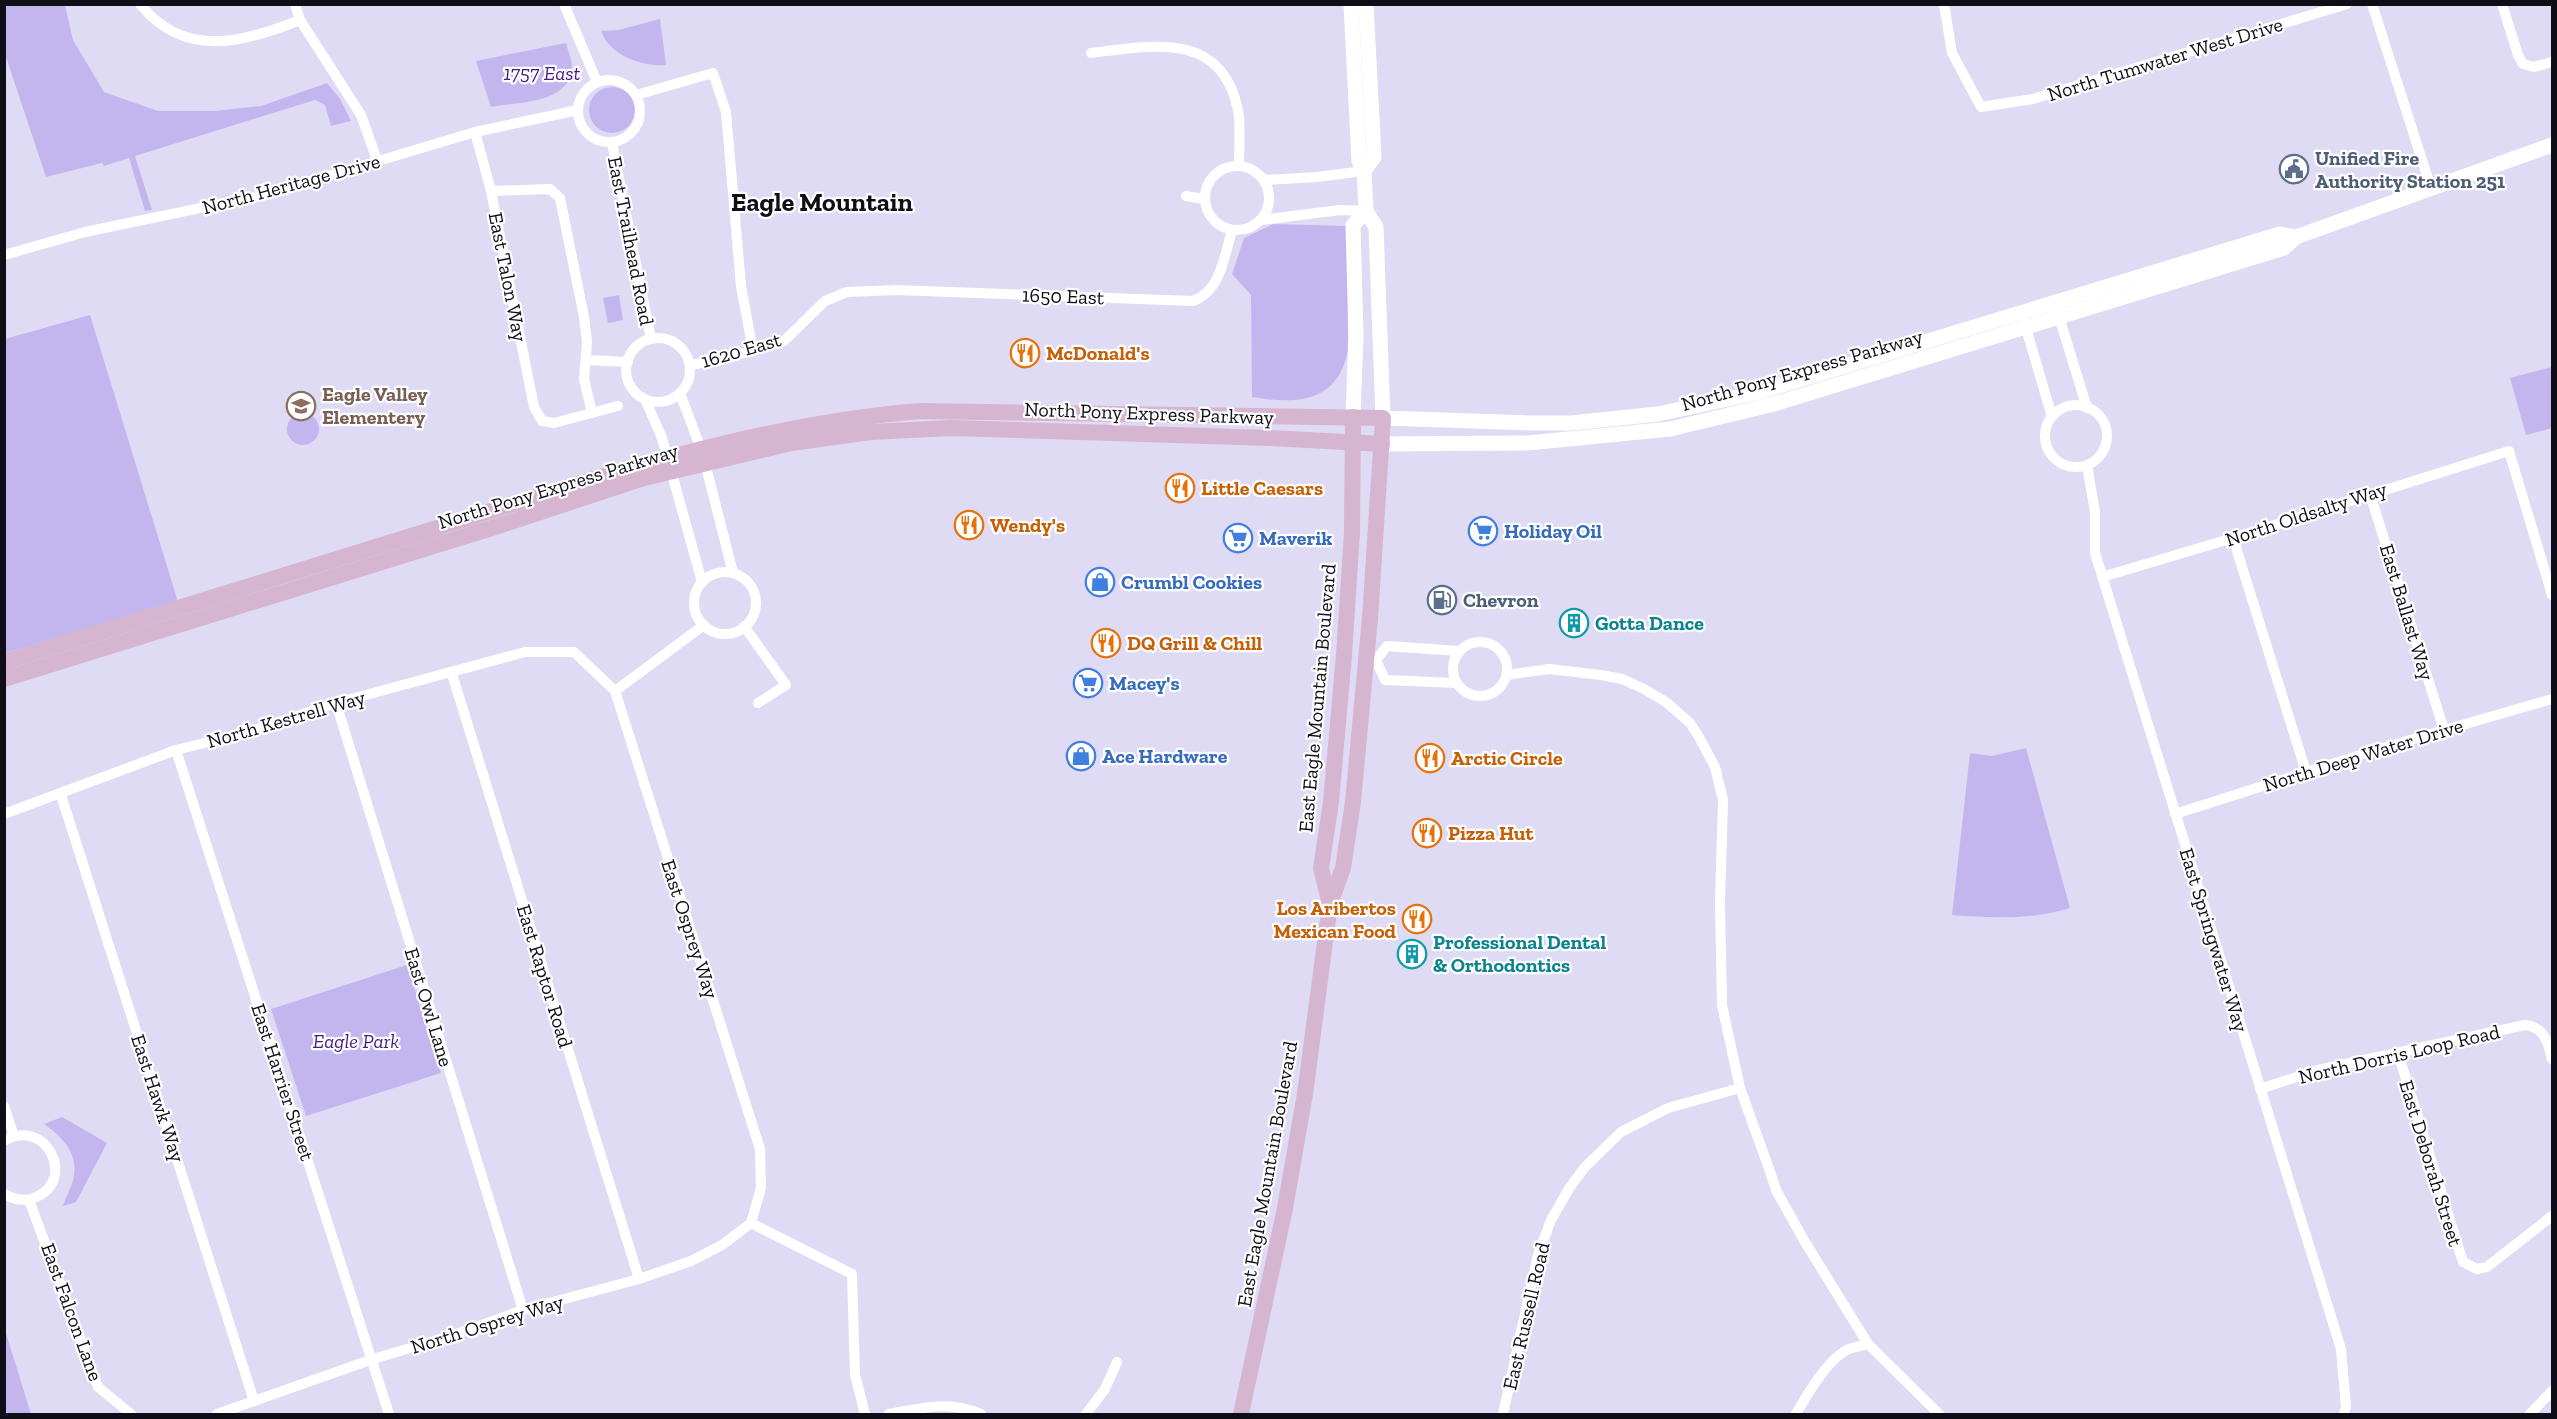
<svg xmlns="http://www.w3.org/2000/svg" width="2557" height="1419" viewBox="0 0 2557 1419" font-family="'Zilla Slab',serif">
<style>
.green{fill:#c3b6ef}
.lines{fill:none;stroke-linecap:round;stroke-linejoin:round}
.street{stroke:#fff;stroke-width:10}
.secondary{stroke:#fff;stroke-width:15}
.primary{stroke:#d6b5d0;stroke-width:16}
.labels{text-anchor:middle;stroke-width:4.5;stroke-linejoin:round;paint-order:stroke}
.street-label{font-size:20px;fill:#0f0d16;stroke:#fff}
.park-label{font-size:20px;font-style:italic;fill:#451c82;stroke:#fff}
.service-label{font-size:20px;font-weight:bold;fill:#4e5e75;stroke:#fff;text-anchor:start}
.food-label{font-size:20px;font-weight:bold;fill:#c56008;stroke:#fff;text-anchor:start}
.education-label{font-size:20px;font-weight:bold;fill:#785e54;stroke:#fff;text-anchor:start}
.shop-label{font-size:20px;font-weight:bold;fill:#366cbe;stroke:#fff;text-anchor:start}
.culture-label{font-size:20px;font-weight:bold;fill:#0d838f;stroke:#fff;text-anchor:start}
.district-label{font-size:26px;font-weight:bold;fill:#0f0d16;stroke:#fff}
</style>
<rect width="100%" height="100%" fill="#e0dbf4"/>
<g class="green">
<polygon points="4,5 65,5 73,40 104,92 158,111 214,111 261,106 327,83 340,99 351,121 331,126 325,105 315,100 135,156 152,210 145,211 129,158 104,166 102,163 46,177 5,54"/>
<path d="M 660,19 L 666,65 C 643,67 610,56 601,31 L 618,30 Z"/>
<path d="M 566,43 C 568,51 573,63 572,71 C 566,104 517,102 491,107 L 476,61 Z"/>
<circle cx="612" cy="110" r="23"/>
<path d="M 1273,224 L 1349,226 C 1349,255 1348,284 1348,313 C 1347,326 1349,341 1347,354 C 1336,404 1293,404 1252,397 L 1251,295 L 1232,274 L 1244,238 Z"/>
<polygon points="619,295 623,320 608,323 603,298"/>
<polygon points="90,315 178,602 5,653 5,339"/>
<polygon points="2552,367 2552,428 2526,435 2510,378"/>
<circle cx="303" cy="429" r="16"/>
<path d="M 2026,748 L 2070,908 C 2031,920 1992,918 1952,915 L 1970,753 L 1992,756 Z"/>
<polygon points="407,965 441,1073 306,1116 271,1009"/>
<path d="M 62,1117 L 107,1143 L 76,1202 L 63,1206 C 66,1196 73,1185 74,1175 C 78,1152 60,1135 44,1124 Z"/>
<polygon points="5,1330 31,1414 5,1414"/>
</g>
<g class="lines">
<g class="street">
<path d="M 140,4 C 184,59 243,43 300,20"/>
<polyline points="295,4 300,20 361,115 377,160"/>
<polyline points="564,4 597,82"/>
<polyline points="1944,4 1952,53 1981,107 2033,99 2347,4"/>
<polyline points="2372,4 2431,188"/>
<polyline points="2502,4 2518,55 2523,64 2534,67 2552,62"/>
<path d="M 1091,53 C 1153,45 1222,31 1238,110 C 1241,127 1239,148 1239,166"/>
<circle cx="609" cy="111" r="31"/>
<polyline points="636,95 713,73 726,112 741,286 753,351"/>
<polyline points="475,132 491,191 534,407 542,421 554,423 618,406"/>
<polyline points="612,143 651,339"/>
<circle cx="1237" cy="198" r="32"/>
<polyline points="1264,180 1317,177 1364,171"/>
<polyline points="491,191 550,189 560,198 584,317 587,342 584,379 592,413"/>
<polyline points="1186,196 1204,199"/>
<polyline points="1261,220 1340,210 1366,211"/>
<polyline points="4,255 85,232 268,194 475,132 578,110"/>
<polyline points="2057,310 2087,408"/>
<polyline points="2024,321 2052,417"/>
<circle cx="658" cy="370" r="32"/>
<polyline points="586,360 628,362"/>
<path d="M 690,365 L 721,360 L 784,341 L 825,301 L 847,292 L 896,290 L 1193,301 C 1221,291 1224,256 1232,231"/>
<polyline points="680,393 703,455 733,573"/>
<polyline points="645,399 662,438 702,582"/>
<circle cx="2076" cy="436" r="31"/>
<polyline points="2087,465 2095,512 2095,553 2341,1349 2346,1407 2344,1414"/>
<polyline points="2370,494 2444,730"/>
<polyline points="2233,538 2306,772"/>
<circle cx="725" cy="603" r="31"/>
<polyline points="2102,577 2233,538 2509,451 2552,595"/>
<polyline points="744,626 786,685 758,703"/>
<circle cx="1480" cy="669" r="27"/>
<polyline points="1376,660 1385,680 1456,683"/>
<polyline points="1376,660 1387,646 1459,651"/>
<polyline points="452,674 639,1279"/>
<polyline points="1507,675 1549,669 1601,675 1622,679 1644,689 1666,702 1690,723 1699,737 1715,767 1723,800 1720,903 1722,1005 1740,1088 1768,1166 1777,1192 1805,1242 1868,1344 1939,1414"/>
<polyline points="615,691 704,625"/>
<polyline points="336,703 523,1310"/>
<polyline points="176,750 389,1414"/>
<polyline points="61,795 254,1401"/>
<polyline points="4,814 176,750 249,732 336,703 525,652 574,652 615,691 760,1149 761,1188 751,1223"/>
<polyline points="2175,814 2379,749 2552,699"/>
<polyline points="2398,1053 2463,1262 2477,1269 2487,1267 2552,1216"/>
<path d="M 2260,1089 L 2318,1070 L 2525,1025 C 2545,1027 2548,1043 2552,1059"/>
<polyline points="4,1106 14,1136"/>
<path d="M 4,1141 C 46,1116 77,1180 36,1197 C 25,1202 15,1200 4,1194"/>
<polyline points="29,1200 98,1387 131,1414"/>
<polyline points="751,1223 852,1274 855,1375 865,1414"/>
<polyline points="217,1414 373,1359 451,1336 523,1310 639,1279 691,1261 722,1245 751,1223"/>
<path d="M 889,1414 C 924,1408 947,1400 981,1414"/>
<polyline points="1086,1414 1105,1389 1117,1362"/>
<polyline points="1503,1414 1538,1255 1551,1220 1570,1187 1585,1167 1621,1132 1668,1108 1740,1088"/>
<path d="M 1796,1414 C 1807,1395 1828,1358 1849,1349 C 1855,1347 1862,1346 1868,1344"/>
<polyline points="2530,1414 2552,1391"/>
</g>
<g class="secondary">
<polyline points="1351,4 1359,161 1364,171 1366,211 1376,227 1383,418 1530,423 1571,423 1658,414 1760,392 2280,234 2296,237"/>
<polyline points="1364,171 1374,157 1366,4"/>
<polyline points="1353,417 1356,337 1353,225 1366,211"/>
<polyline points="1382,444 1528,443 1670,429 1774,404 2284,248 2296,237 2552,145"/>
</g>
<g class="primary">
<path d="M 4,662 C 147,617 291,574 434,529 C 593,479 754,424 921,411 L 1383,418 L 1370,618 L 1353,802 L 1343,868 L 1330,904 L 1305,1094 L 1285,1208 L 1241,1414"/>
<polyline points="4,679 495,527 644,478 791,443 871,432 951,428 1269,438 1382,444"/>
<polyline points="1330,904 1321,868 1331,802 1344,655 1352,532 1353,417"/>
</g>
</g>
<defs>
<g id="civic-ring" transform="scale(1.5)"><circle r="9.5" fill="#fff" stroke="#5c6f8a" stroke-width="1.5"/><path d="M-.6-6.5H3V-4.5H.6V-3L4-1V1h2V6H-6V1h2V-1L-.6-3ZM-1.2 2.5V6h2.4V2.5Z" fill="#5c6f8a"/></g>
<g id="restaurant-ring" transform="scale(1.5)"><circle r="9.5" fill="#fff" stroke="#e8710a" stroke-width="1.5"/><path d="M-5-6h1v4h1v-4h1v4h1v-4h1v5L-1.5 .5V6h-2V.5L-5-1ZM5-6V6H3V1.5H1.5Q1.5-4 5-6Z" fill="#e8710a"/></g>
<g id="school-ring" transform="scale(1.5)"><circle r="9.5" fill="#fff" stroke="#8d6e63" stroke-width="1.5"/><path d="M0-5L7-2L0 1L-7-2ZM-4 1L0 2.5L4 1V4Q0 6-4 4Z" fill="#8d6e63"/></g>
<g id="supermarket-ring" transform="scale(1.5)"><circle r="9.5" fill="#fff" stroke="#3f7fe0" stroke-width="1.5"/><path d="M-6-5.5h2.5l.6 2H6L4.5 2H-2.5L-4.4-4H-6ZM-1.5 3.2a1.3 1.3 0 1 0 .1 0ZM3 3.2a1.3 1.3 0 1 0 .1 0Z" fill="#3f7fe0"/></g>
<g id="shop-ring" transform="scale(1.5)"><circle r="9.5" fill="#fff" stroke="#3f7fe0" stroke-width="1.5"/><path d="M-5-2.5h2.3a2.7 3.5 0 0 1 5.4 0H5L5.5 6h-11ZM-1.5-2.5h3a1.5 2.3 0 0 0-3 0Z" fill="#3f7fe0"/></g>
<g id="fuel-ring" transform="scale(1.5)"><circle r="9.5" fill="#fff" stroke="#5c6f8a" stroke-width="1.5"/><path d="M-5.5-6h7V0h2V4h1.3V-2.5L3-4.5l.8-.8L6-3V5H2.5V1h-1V6h-7ZM-4.2-4.7v3.2H.2V-4.7Z" fill="#5c6f8a"/></g>
<g id="building-ring" transform="scale(1.5)"><circle r="9.5" fill="#fff" stroke="#0f9aa8" stroke-width="1.5"/><path d="M-4-6H4V6H1V3H-1V6H-4ZM-2.5-4.3h1.7v1.8h-1.7ZM.8-4.3h1.7v1.8H.8ZM-2.5-1h1.7V.8h-1.7ZM.8-1h1.7V.8H.8Z" fill="#0f9aa8"/></g>
</defs>
<g fill-rule="evenodd">
<use href="#civic-ring" x="2294" y="169"/>
<use href="#restaurant-ring" x="1025" y="353"/>
<use href="#school-ring" x="301" y="406"/>
<use href="#restaurant-ring" x="1180" y="488"/>
<use href="#restaurant-ring" x="969" y="525"/>
<use href="#supermarket-ring" x="1483" y="531"/>
<use href="#supermarket-ring" x="1238" y="538"/>
<use href="#shop-ring" x="1100" y="582"/>
<use href="#fuel-ring" x="1442" y="600"/>
<use href="#building-ring" x="1574" y="623"/>
<use href="#restaurant-ring" x="1106" y="643"/>
<use href="#supermarket-ring" x="1088" y="683"/>
<use href="#shop-ring" x="1081" y="756"/>
<use href="#restaurant-ring" x="1430" y="758"/>
<use href="#restaurant-ring" x="1427" y="833"/>
<use href="#restaurant-ring" x="1417" y="919"/>
<use href="#building-ring" x="1412" y="954"/>
</g>
<g class="labels">
<g class="street-label">
<text transform="translate(2165 59) rotate(-17)" y="7">North Tumwater West Drive</text>
<text transform="translate(291 184) rotate(-15)" y="7">North Heritage Drive</text>
<text transform="translate(631 241) rotate(79)" y="7">East Trailhead Road</text>
<text transform="translate(508 277) rotate(79)" y="7">East Talon Way</text>
<text transform="translate(1063 296) rotate(2)" y="7">1650 East</text>
<text transform="translate(741 350) rotate(-16)" y="7">1620 East</text>
<text transform="translate(1802 370) rotate(-16)" y="7">North Pony Express Parkway</text>
<text transform="translate(1149 413) rotate(2)" y="7">North Pony Express Parkway</text>
<text transform="translate(558 486) rotate(-17)" y="7">North Pony Express Parkway</text>
<text transform="translate(2306 514) rotate(-18)" y="7">North Oldsalty Way</text>
<text transform="translate(2407 612) rotate(73)" y="7">East Ballast Way</text>
<text transform="translate(1317 698) rotate(-85)" y="7">East Eagle Mountain Boulevard</text>
<text transform="translate(286 719) rotate(-16)" y="7">North Kestrell Way</text>
<text transform="translate(2363 755) rotate(-17)" y="7">North Deep Water Drive</text>
<text transform="translate(690 929) rotate(72)" y="7">East Osprey Way</text>
<text transform="translate(2214 940) rotate(73)" y="7">East Springwater Way</text>
<text transform="translate(545 976) rotate(73)" y="7">East Raptor Road</text>
<text transform="translate(429 1007) rotate(73)" y="7">East Owl Lane</text>
<text transform="translate(2399 1054) rotate(-13)" y="7">North Dorris Loop Road</text>
<text transform="translate(283 1082) rotate(72)" y="7">East Harrier Street</text>
<text transform="translate(158 1098) rotate(72)" y="7">East Hawk Way</text>
<text transform="translate(2431 1163) rotate(73)" y="7">East Deborah Street</text>
<text transform="translate(1267 1174) rotate(-80)" y="7">East Eagle Mountain Boulevard</text>
<text transform="translate(72 1312) rotate(70)" y="7">East Falcon Lane</text>
<text transform="translate(1526 1316) rotate(-77)" y="7">East Russell Road</text>
<text transform="translate(487 1324) rotate(-17)" y="7">North Osprey Way</text>
</g>
<g class="park-label">
<text x="542" y="80">1757 East</text>
<text x="356" y="1048">Eagle Park</text>
</g>
<g class="service-label">
<text x="2315" y="165">Unified Fire<tspan x="2315" dy="23">Authority Station 251</tspan></text>
<text x="1463" y="607">Chevron</text>
</g>
<g class="food-label">
<text x="1046" y="360">McDonald's</text>
<text x="1201" y="495">Little Caesars</text>
<text x="990" y="532">Wendy's</text>
<text x="1127" y="650">DQ Grill &amp; Chill</text>
<text x="1451" y="765">Arctic Circle</text>
<text x="1448" y="840">Pizza Hut</text>
<text x="1396" y="915" text-anchor="end">Los Aribertos<tspan x="1396" dy="23">Mexican Food</tspan></text>
</g>
<g class="education-label">
<text x="322" y="401">Eagle Valley<tspan x="322" dy="23">Elementery</tspan></text>
</g>
<g class="shop-label">
<text x="1504" y="538">Holiday Oil</text>
<text x="1259" y="545">Maverik</text>
<text x="1121" y="589">Crumbl Cookies</text>
<text x="1109" y="690">Macey's</text>
<text x="1102" y="763">Ace Hardware</text>
</g>
<g class="culture-label">
<text x="1595" y="630">Gotta Dance</text>
<text x="1433" y="949">Professional Dental<tspan x="1433" dy="23">&amp; Orthodontics</tspan></text>
</g>
<g class="district-label">
<text x="822" y="211">Eagle Mountain</text>
</g>
</g>
<rect width="2557" height="1419" fill="none" stroke="#0f0d16" stroke-width="12"/>
</svg>
